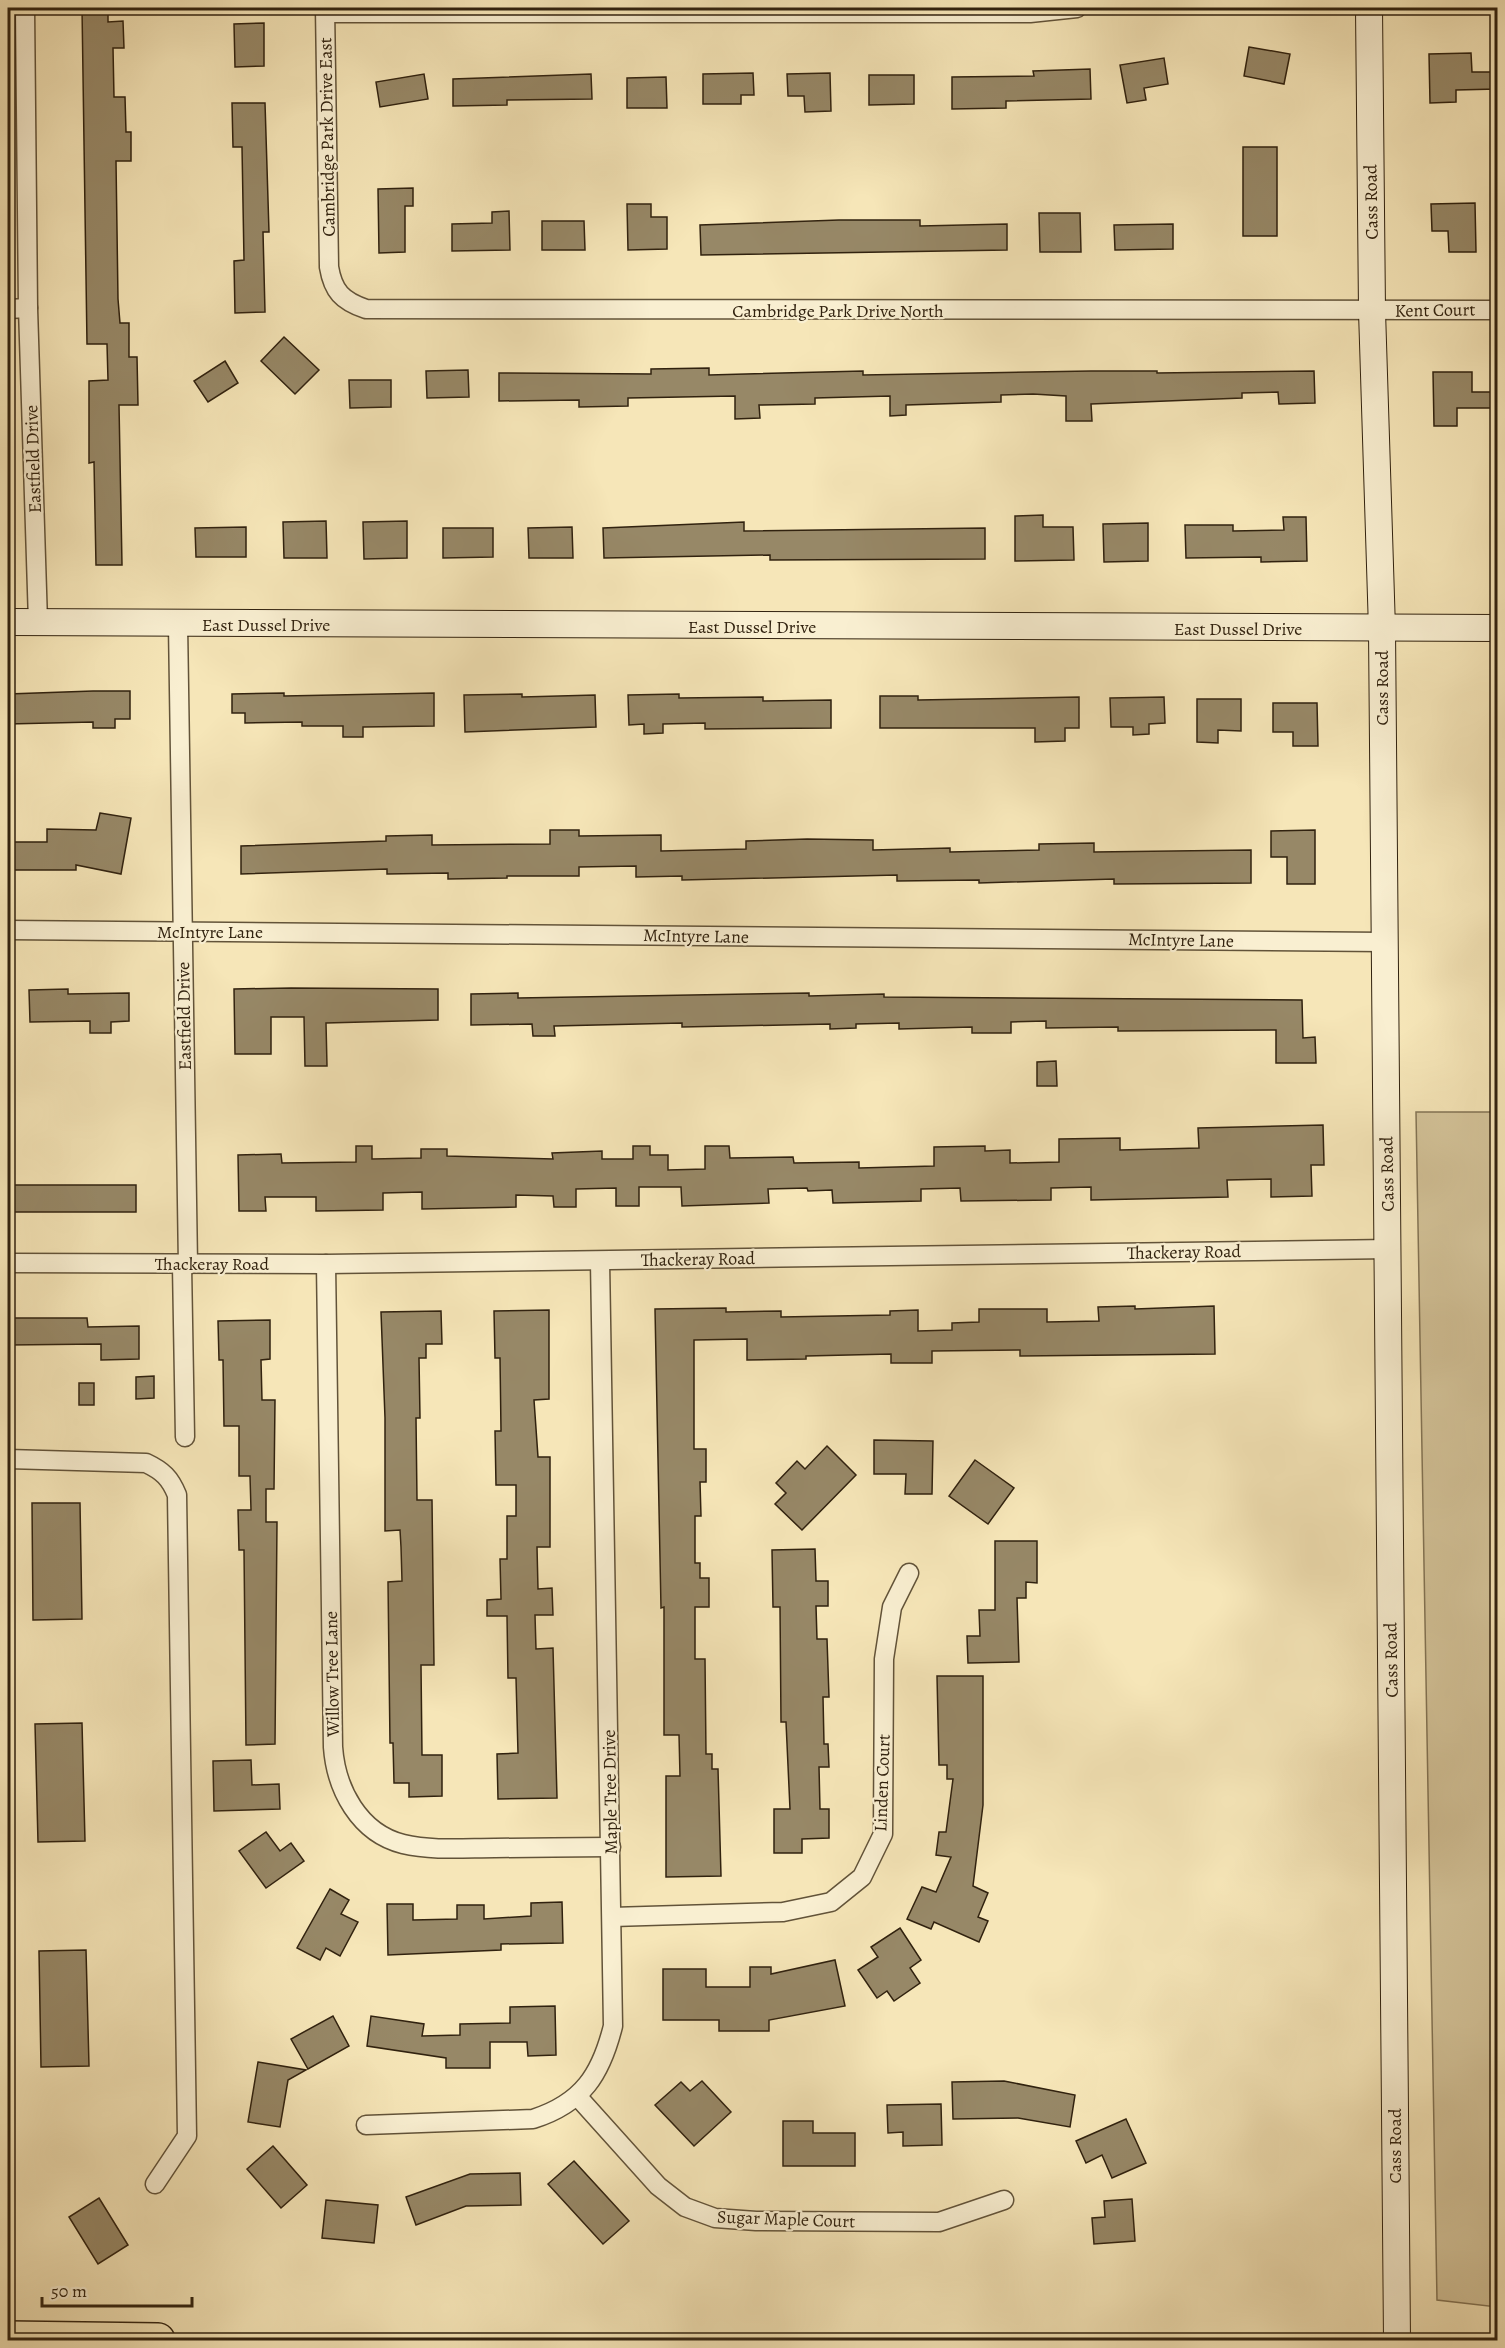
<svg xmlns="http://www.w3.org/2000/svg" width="1505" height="2348" viewBox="0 0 1505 2348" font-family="Alegreya,serif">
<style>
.green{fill:#d5c59b;stroke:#837455;stroke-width:1.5}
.water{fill:#b3a37f;stroke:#7f6f52;stroke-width:1.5}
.building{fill:#978867;stroke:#31220f;stroke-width:1.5}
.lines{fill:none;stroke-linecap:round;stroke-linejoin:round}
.street-casing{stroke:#625339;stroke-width:21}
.secondary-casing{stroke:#31220f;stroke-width:28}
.highway-casing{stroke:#31220f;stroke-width:36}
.street{stroke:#f9efd1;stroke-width:18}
.secondary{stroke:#f9efd1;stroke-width:26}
.highway{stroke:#f6e6b8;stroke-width:33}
.labels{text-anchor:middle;stroke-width:4.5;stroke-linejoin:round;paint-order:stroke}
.street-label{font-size:18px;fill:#31220f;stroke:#f9efd1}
</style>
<rect width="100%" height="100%" fill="#f6e6b8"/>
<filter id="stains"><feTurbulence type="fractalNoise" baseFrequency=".00333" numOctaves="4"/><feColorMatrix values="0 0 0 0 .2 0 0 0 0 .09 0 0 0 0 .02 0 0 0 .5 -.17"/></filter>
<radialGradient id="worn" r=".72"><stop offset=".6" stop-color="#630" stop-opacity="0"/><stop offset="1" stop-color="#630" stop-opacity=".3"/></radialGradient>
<polygon class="green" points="1416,1112 1497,1112 1497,2307 1437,2300"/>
<polygon class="water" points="8,1875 13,2126 8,2128"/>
<g class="building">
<polygon points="82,8 108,8 108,22 123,21 124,48 113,48 114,97 125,97 126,132 131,132 131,161 116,161 118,299 120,323 129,323 129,357 137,357 138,405 119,405 122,565 96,565 94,462 89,463 89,381 108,380 107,344 87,344"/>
<polygon points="264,23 264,66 235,67 234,24"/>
<polygon points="1249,47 1290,54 1284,84 1244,76"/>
<polygon points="1471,53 1472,72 1497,72 1497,89 1456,90 1456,102 1430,103 1429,54"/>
<polygon points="1164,58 1168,84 1144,88 1146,100 1127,103 1120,65"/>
<polygon points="1090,69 1091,99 1006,101 1006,108 952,109 952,77 1034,76 1033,71"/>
<polygon points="753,73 754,95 741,95 741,104 703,104 703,74"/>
<polygon points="830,73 831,111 805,112 804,96 788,96 787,74"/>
<polygon points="424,74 428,99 380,107 376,82"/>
<polygon points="591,74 592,99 507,100 507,105 453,106 453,79"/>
<polygon points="869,75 914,75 914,104 869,105"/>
<polygon points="666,77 667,108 627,108 627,78"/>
<polygon points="232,103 265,103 269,232 263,232 265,312 235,313 234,261 244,260 242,147 233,147"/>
<rect x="1243" y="147" width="34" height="89"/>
<polygon points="413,188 413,206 405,206 405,252 379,253 378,189"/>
<polygon points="1475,203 1476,252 1449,252 1448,231 1432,231 1431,204"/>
<polygon points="627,204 651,204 651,217 667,217 667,249 628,250"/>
<polygon points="509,211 510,250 452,251 452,224 492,223 492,212"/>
<polygon points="1039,213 1080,213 1081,252 1040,252"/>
<polygon points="839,220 920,220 920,226 1007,224 1007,250 701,255 700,225"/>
<polygon points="542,221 584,221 585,250 542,250"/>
<polygon points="1173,224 1173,249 1115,250 1114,225"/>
<polygon points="284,337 319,370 295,394 261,361"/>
<polygon points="225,361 238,383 208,402 194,381"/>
<polygon points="709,368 709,375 863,371 863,375 1091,371 1157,371 1157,373 1314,371 1315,403 1279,404 1278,392 1242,393 1242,398 1091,404 1092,421 1066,421 1066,396 1033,394 1001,395 1001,402 906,405 906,415 890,416 890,396 815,398 815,404 759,405 760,418 735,419 735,396 628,398 628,406 579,407 579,400 499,401 499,373 651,374 651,369"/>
<polygon points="468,370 469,397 427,398 426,371"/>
<polygon points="1433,372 1472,372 1472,392 1497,392 1497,408 1457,408 1457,426 1434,426"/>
<polygon points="349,380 391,380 391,407 350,408"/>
<polygon points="1043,515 1043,527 1073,527 1074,560 1015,561 1015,516"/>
<polygon points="1283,517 1306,517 1307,561 1261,562 1261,557 1186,558 1185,525 1233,525 1233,531 1284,530"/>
<polygon points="326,521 327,558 284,558 283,522"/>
<polygon points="407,521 407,558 364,559 363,522"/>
<polygon points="744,522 744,531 985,528 985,559 770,560 770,555 604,558 603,528"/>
<polygon points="1148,523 1148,561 1104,562 1103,524"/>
<polygon points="246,527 246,557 196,557 195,528"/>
<polygon points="572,527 573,558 529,558 528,528"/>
<polygon points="443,528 493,528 493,557 443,558"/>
<polygon points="93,691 130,691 130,719 115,719 115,728 93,728 93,722 8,724 8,694"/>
<polygon points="284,693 284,696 434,693 434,726 363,727 363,737 343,737 343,726 302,726 302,722 245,723 245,713 232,713 232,694"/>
<polygon points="522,694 522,697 595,695 596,727 465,732 464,695"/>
<polygon points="679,694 679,698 763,697 763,701 831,700 831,728 705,729 705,723 663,724 663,733 644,734 644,724 629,725 628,695"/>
<polygon points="880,696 918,696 918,700 1079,697 1079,728 1065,728 1065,741 1035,742 1035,728 880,728"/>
<polygon points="1164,697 1165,723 1149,724 1149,734 1133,735 1133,727 1111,727 1110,698"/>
<polygon points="1197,699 1241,699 1241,731 1218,730 1218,743 1197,742"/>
<polygon points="1273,703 1317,703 1318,746 1293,746 1293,732 1273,732"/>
<polygon points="100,813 131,818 121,874 76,865 76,870 8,870 8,842 47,842 47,829 96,830"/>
<polygon points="550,830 579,830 579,836 661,835 661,851 746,849 746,841 807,839 873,840 873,850 950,848 950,852 1039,850 1039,844 1094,843 1094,852 1251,850 1251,883 1114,884 1114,879 979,883 979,880 897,881 897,875 682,880 682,876 636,877 636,866 579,867 579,876 507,876 507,878 448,879 448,873 387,874 387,869 241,874 241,846 386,841 386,836 432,835 432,845 550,844"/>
<polygon points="1315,830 1315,884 1287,884 1287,857 1271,857 1271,831"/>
<polygon points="291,988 438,989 438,1020 326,1023 327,1066 305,1066 304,1017 271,1017 271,1054 235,1054 234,989"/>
<polygon points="68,989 68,994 129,993 129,1021 111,1022 111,1033 90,1033 90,1021 30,1022 29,990"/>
<polygon points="518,993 518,998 809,993 809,996 884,994 884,997 1302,1000 1303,1038 1315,1037 1316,1063 1276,1063 1276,1030 1118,1031 1118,1027 1046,1028 1046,1021 1011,1022 1011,1033 972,1033 972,1027 899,1029 899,1023 856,1024 856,1028 830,1029 830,1024 682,1027 682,1023 554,1026 555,1036 533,1036 532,1024 471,1025 471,994"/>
<polygon points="1056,1061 1057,1086 1037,1086 1037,1062"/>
<polygon points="1323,1125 1324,1165 1311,1165 1312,1196 1271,1197 1271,1179 1227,1180 1228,1197 1091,1200 1091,1187 1051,1188 1051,1200 961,1201 960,1188 921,1189 921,1201 833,1203 832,1190 808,1191 807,1188 768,1189 769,1203 682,1206 681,1187 639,1187 639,1206 616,1206 616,1188 576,1189 576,1207 554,1207 553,1196 516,1195 516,1207 422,1209 422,1192 383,1193 383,1210 316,1211 316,1197 265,1197 266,1211 239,1211 238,1155 281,1154 282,1163 356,1162 356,1146 372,1146 372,1159 421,1158 421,1149 447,1149 447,1156 553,1159 552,1153 602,1151 602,1159 633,1159 633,1146 650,1146 650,1155 668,1155 668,1170 705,1169 705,1146 729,1146 730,1158 793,1157 794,1163 859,1162 859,1168 934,1166 934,1147 985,1146 985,1151 1010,1150 1010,1163 1059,1162 1059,1139 1120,1138 1120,1150 1199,1148 1198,1128"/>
<rect x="8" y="1185" width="128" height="27"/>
<polygon points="1135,1306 1135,1309 1214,1306 1215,1354 1020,1356 1020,1350 932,1351 932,1363 891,1363 891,1354 806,1356 806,1359 747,1360 747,1339 694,1340 694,1449 706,1449 706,1482 700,1482 701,1516 695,1516 695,1563 700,1563 700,1578 709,1578 709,1607 695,1607 695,1659 705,1659 706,1754 712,1754 712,1769 718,1769 721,1876 666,1877 666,1776 680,1776 679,1735 664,1735 664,1607 661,1608 655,1309 726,1308 726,1312 781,1311 781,1317 890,1315 890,1311 918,1310 918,1331 952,1330 952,1323 979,1322 979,1309 1047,1309 1047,1322 1099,1321 1098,1307"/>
<polygon points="549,1310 549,1399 534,1400 538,1457 550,1457 550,1547 537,1547 538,1589 552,1588 553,1615 535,1615 536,1649 553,1648 557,1798 498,1799 497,1754 518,1753 516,1678 508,1678 507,1616 487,1616 487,1600 501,1599 500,1559 507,1559 507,1516 516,1516 516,1485 496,1485 495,1431 501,1431 500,1358 495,1358 494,1311"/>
<polygon points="441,1311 442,1344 426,1344 426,1358 419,1358 420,1418 416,1418 417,1500 432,1500 434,1665 421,1665 422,1755 442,1755 442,1796 409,1797 409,1783 394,1783 393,1743 390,1743 388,1582 402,1581 401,1547 400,1530 385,1531 385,1418 381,1312"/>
<polygon points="8,1318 87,1318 88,1327 139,1326 139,1359 101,1360 101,1344 8,1345"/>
<polygon points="270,1320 270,1359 261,1360 262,1400 275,1400 274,1489 266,1489 266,1522 277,1522 275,1744 246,1745 244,1550 239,1550 238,1510 251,1510 250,1476 239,1476 239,1426 224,1426 223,1360 219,1360 218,1321"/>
<polygon points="154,1376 154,1398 136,1399 136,1377"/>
<rect x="79" y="1383" width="15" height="22"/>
<polygon points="874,1440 933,1441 932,1494 905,1494 906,1474 874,1474"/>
<polygon points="827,1446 856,1475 802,1530 775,1504 786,1493 776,1483 797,1461 805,1469"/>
<polygon points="975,1460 1014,1488 988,1524 949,1496"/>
<polygon points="32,1503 80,1503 82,1619 33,1620"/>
<polygon points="995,1541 1037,1541 1037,1583 1026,1582 1026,1598 1017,1598 1019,1662 968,1663 967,1636 980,1636 979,1610 995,1610"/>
<polygon points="815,1549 816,1581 828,1581 828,1606 816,1606 817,1639 827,1639 829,1697 823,1697 824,1744 828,1744 829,1767 819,1767 820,1809 829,1809 829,1838 802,1839 802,1853 774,1853 774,1809 790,1809 786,1722 781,1722 780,1607 773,1607 772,1550"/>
<polygon points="937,1676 983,1676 983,1805 973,1886 988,1893 978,1917 988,1921 979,1942 934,1922 931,1929 907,1919 922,1887 936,1892 951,1857 936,1855 939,1832 946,1832 953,1779 947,1779 947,1765 939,1765"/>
<polygon points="82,1723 85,1841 38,1842 35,1724"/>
<polygon points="251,1760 252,1785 279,1784 280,1809 214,1811 213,1761"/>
<polygon points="266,1832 280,1851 291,1843 304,1861 266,1888 239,1851"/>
<polygon points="330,1889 349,1900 341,1914 358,1922 340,1956 326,1948 320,1960 297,1948"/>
<polygon points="562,1902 563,1943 501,1944 501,1950 388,1955 387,1904 413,1904 413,1920 457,1919 457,1905 484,1905 484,1919 531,1916 531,1903"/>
<polygon points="900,1928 921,1960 910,1968 920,1983 894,2001 887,1991 877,1998 858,1970 878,1957 871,1947"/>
<polygon points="86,1950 89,2066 41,2067 39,1951"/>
<polygon points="835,1960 845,2006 769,2020 769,2031 719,2031 719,2020 663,2020 663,1969 706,1969 706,1987 750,1987 750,1967 771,1967 771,1974"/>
<polygon points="555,2006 556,2055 528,2056 527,2042 490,2042 490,2068 446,2068 446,2058 367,2046 371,2016 424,2024 422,2036 460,2035 460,2024 510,2023 510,2007"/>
<polygon points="333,2016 349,2046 308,2069 291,2039"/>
<polygon points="258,2062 306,2070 288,2080 280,2127 248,2122"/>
<polygon points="702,2081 731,2112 694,2146 655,2105 681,2082 690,2091"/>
<polygon points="1004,2081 1075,2095 1070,2127 1018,2118 953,2119 952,2082"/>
<polygon points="941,2104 942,2145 903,2146 903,2132 888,2133 887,2105"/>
<polygon points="1126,2119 1146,2163 1112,2178 1102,2155 1086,2163 1076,2141"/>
<polygon points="783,2121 813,2121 813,2133 855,2133 855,2166 783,2166"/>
<polygon points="273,2146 307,2185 281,2208 247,2169"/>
<polygon points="574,2161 629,2221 603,2244 548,2184"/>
<polygon points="520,2173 521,2205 466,2206 416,2225 406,2197 470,2174"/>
<polygon points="99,2198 128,2245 98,2264 69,2217"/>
<polygon points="1132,2199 1135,2241 1094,2244 1092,2218 1105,2217 1104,2201"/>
<polygon points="326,2200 378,2205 374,2243 322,2238"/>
</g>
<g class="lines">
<g class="street-casing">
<g id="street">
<polyline points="25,8 28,308 38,622"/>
<path d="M 325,8 L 329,267 C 333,291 342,301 366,309 L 1498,310"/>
<polyline points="325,13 1030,13 1077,8"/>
<polyline points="8,309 28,308"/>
<polyline points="178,624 188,1265"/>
<polyline points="8,930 1384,942"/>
<polyline points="8,1263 326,1264 1389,1249"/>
<path d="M 326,1264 L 333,1747 C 336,1789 359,1833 403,1844 C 432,1851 466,1848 495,1848 C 534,1848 572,1847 611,1847"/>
<polyline points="182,1265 185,1437"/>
<path d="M 8,1459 L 146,1463 C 163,1471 170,1478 177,1495 L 187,2136 L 155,2184"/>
<polyline points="612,1917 783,1912 831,1902 862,1877 883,1834 884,1659 892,1607 909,1573"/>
<polyline points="578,2097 658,2186 685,2207 715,2218 756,2221 939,2222 1004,2200"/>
<path d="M 366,2125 L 533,2119 C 583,2103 601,2074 613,2026 L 600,1261"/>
</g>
</g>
<g class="secondary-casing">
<g id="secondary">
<polyline points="1369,8 1372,311 1382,629 1397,2340"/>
<polyline points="8,622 1498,628"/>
</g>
</g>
<g class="highway-casing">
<polyline id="highway" points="8,2338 158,2340"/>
</g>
<use href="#street" class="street"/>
<use href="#secondary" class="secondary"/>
<use href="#highway" class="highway"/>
</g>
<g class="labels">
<g class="street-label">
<text transform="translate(327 137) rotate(-91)" y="6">Cambridge Park Drive East</text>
<text transform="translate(1371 202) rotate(-91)" y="6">Cass Road</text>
<text transform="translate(1435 310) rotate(-1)" y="6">Kent Court</text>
<text x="838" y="317">Cambridge Park Drive North</text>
<text transform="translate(33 459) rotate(-92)" y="6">Eastfield Drive</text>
<text x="266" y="631">East Dussel Drive</text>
<text x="752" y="633">East Dussel Drive</text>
<text x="1238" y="635">East Dussel Drive</text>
<text transform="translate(1382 688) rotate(-90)" y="6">Cass Road</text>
<text x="210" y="938">McIntyre Lane</text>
<text transform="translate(696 936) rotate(1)" y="6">McIntyre Lane</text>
<text transform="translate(1181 940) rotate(1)" y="6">McIntyre Lane</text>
<text transform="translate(184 1016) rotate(-91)" y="6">Eastfield Drive</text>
<text transform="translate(1387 1174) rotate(-91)" y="6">Cass Road</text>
<text transform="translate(1184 1252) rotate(-1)" y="6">Thackeray Road</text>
<text transform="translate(698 1259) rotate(-1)" y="6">Thackeray Road</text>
<text x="212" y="1270">Thackeray Road</text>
<text transform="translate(1391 1660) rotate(-91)" y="6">Cass Road</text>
<text transform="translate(332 1674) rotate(-91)" y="6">Willow Tree Lane</text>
<text transform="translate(882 1783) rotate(-88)" y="6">Linden Court</text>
<text transform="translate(610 1792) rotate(-91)" y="6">Maple Tree Drive</text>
<text transform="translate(1395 2146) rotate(-90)" y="6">Cass Road</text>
<text transform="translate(786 2219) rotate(2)" y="6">Sugar Maple Court</text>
</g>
</g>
<rect width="1505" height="2348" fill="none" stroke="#f6e6b8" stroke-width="30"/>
<rect x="9" y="9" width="1487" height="2330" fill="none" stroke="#31220f" stroke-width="3"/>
<rect x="15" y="15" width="1475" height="2318" fill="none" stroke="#31220f" stroke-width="1.5"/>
<path d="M42 2297v9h150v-9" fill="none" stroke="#31220f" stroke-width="3"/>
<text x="51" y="2297" font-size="18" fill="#31220f" stroke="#f9efd1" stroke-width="4.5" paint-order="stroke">50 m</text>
<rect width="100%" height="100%" filter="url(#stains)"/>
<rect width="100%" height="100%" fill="url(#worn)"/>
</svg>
